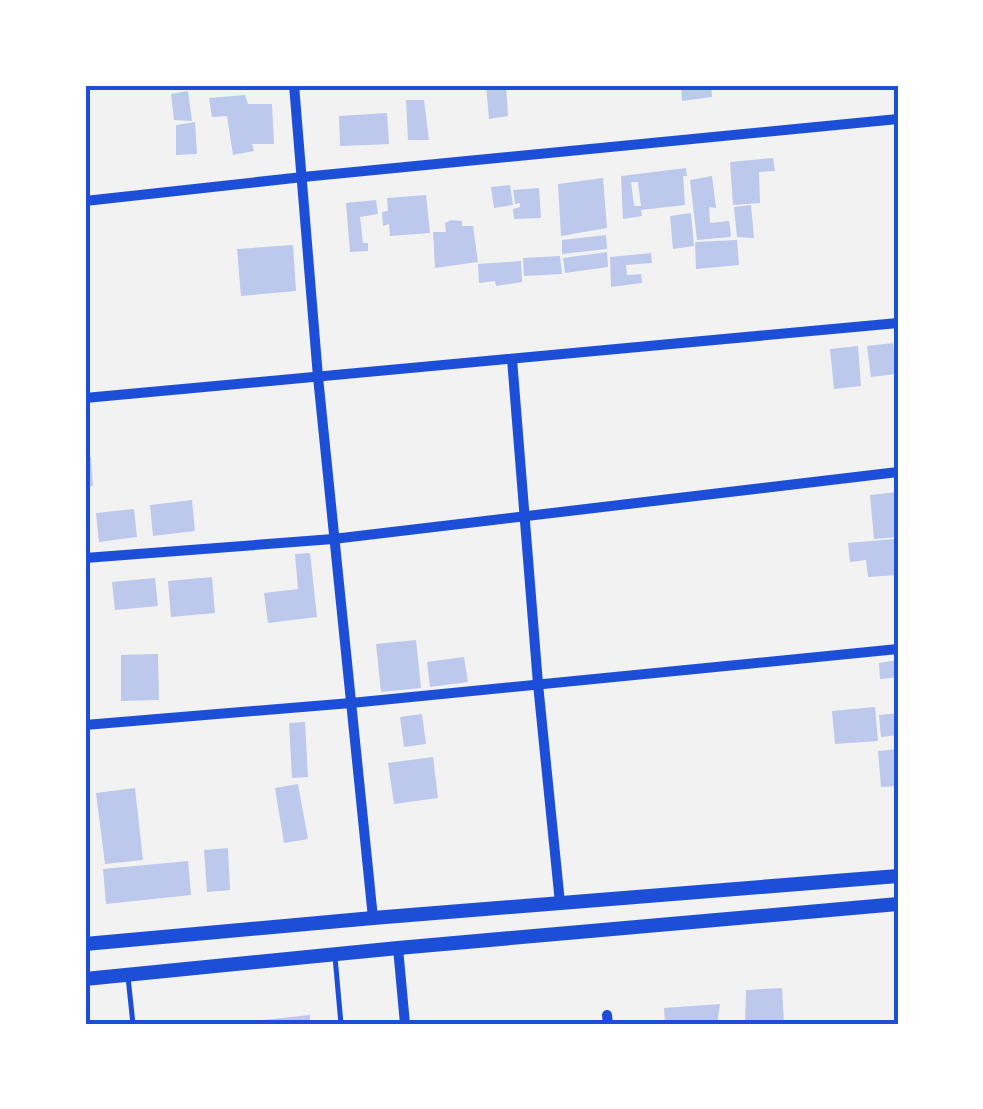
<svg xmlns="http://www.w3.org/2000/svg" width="983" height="1109" viewBox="0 0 983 1109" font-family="'Times New Roman',serif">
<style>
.building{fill:#bdc9ec;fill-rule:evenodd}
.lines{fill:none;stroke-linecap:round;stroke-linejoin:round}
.service{stroke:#1d4ed8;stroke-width:5}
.minor{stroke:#1d4ed8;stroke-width:10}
.secondary{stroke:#1d4ed8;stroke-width:14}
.neatline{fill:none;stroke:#1d4ed8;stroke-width:4}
</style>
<rect width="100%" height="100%" fill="#f2f2f2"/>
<g class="building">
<polygon points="486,85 506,85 508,116 489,119"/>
<polygon points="681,85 711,85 712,97 682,101"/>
<polygon points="188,91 192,121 174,120 171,94"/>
<polygon points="245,95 248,104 272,104 274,144 252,144 254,151 233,155 227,116 212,117 209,98"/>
<polygon points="406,100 424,100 429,140 408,140"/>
<polygon points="387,113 389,144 340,146 339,116"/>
<polygon points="195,122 197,154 176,155 176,125"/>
<polygon points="773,158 775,171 759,172 760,203 733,205 730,162"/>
<path d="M 686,168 L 687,176 L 683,176 L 685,205 L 641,210 L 642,216 L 623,219 L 621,176 ZM 631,182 L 638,182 L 641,206 L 634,206 Z"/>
<polygon points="712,176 716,208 709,207 710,223 729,221 731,235 730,237 697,240 690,180"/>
<polygon points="603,178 607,228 561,236 558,184"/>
<polygon points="510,185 513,205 494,208 491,187"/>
<polygon points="539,188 541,218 514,219 513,209 520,207 520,203 515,204 513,190"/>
<polygon points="426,195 430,233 390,236 389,224 383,226 382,212 388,211 387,198"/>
<polygon points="376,200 378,214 360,217 363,243 368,243 368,251 350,252 346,203"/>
<polygon points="751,205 754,238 737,237 734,207"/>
<polygon points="691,213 694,246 673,249 670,216"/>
<polygon points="451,220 462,221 462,226 473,226 478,262 435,268 433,232 446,232 445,223"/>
<polygon points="606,235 607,249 562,254 562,240"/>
<polygon points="737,240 739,265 696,269 695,242"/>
<polygon points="293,245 296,291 241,296 237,249"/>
<polygon points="607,252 608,267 565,273 563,258"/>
<polygon points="651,253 652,263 626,265 627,275 641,274 642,283 611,287 610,257"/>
<polygon points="560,256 562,274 524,276 523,258"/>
<polygon points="521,261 522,282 496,286 495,281 479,283 478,264"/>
<polygon points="893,343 896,374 871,377 867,346"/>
<polygon points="858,346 861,386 834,389 830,349"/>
<polygon points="91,457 93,486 85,487 85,458"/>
<polygon points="898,492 898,537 874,539 870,495"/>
<polygon points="192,500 195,531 153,536 150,505"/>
<polygon points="134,509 137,537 99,542 96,513"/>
<polygon points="894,539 898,575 868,577 866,560 850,562 848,543"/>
<polygon points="310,553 317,617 268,623 264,593 298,589 295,554"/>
<polygon points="212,577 215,613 171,617 168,581"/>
<polygon points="155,578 158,606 115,610 112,582"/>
<polygon points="416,640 421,688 381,692 376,644"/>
<polygon points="158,654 159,700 121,701 121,655"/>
<polygon points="464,657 468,682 430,687 427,662"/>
<polygon points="898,660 898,677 880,679 879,663"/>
<polygon points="875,707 878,741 835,744 832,711"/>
<polygon points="898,713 898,735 881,737 879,715"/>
<polygon points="422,714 426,744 404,747 400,717"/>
<polygon points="305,722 308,777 292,778 289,723"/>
<polygon points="898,749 898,786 881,787 878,751"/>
<polygon points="433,757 438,798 394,804 388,763"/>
<polygon points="298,784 308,839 284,843 275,788"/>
<polygon points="135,788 143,860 105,864 96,793"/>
<polygon points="228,848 230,890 207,892 204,850"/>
<polygon points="188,861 191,895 106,904 103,869"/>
<polygon points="782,988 784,1024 745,1024 746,990"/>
<polygon points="720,1004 717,1024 665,1024 664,1008"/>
<polygon points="310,1015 310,1024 253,1024 253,1021"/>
</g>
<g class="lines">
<g class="service">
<polyline points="335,957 341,1024"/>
<polyline points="128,977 133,1024"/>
</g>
<g class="minor">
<polyline points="294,85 318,377 373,918"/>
<polyline points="85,201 303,177 898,119"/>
<polyline points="512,359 538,684 560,903"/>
<polyline points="85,398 898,323"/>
<polyline points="85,558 333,539 898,472"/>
<polyline points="85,725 351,703 898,649"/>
<polyline points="398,948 405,1024"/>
<polyline points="607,1015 608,1024"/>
</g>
<g class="secondary">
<polyline points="85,944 373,918 898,876"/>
<polyline points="85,979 398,948 898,904"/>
</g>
</g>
<rect width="983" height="1109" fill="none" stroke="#ffffff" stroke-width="175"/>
<rect x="88" y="88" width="808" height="934" class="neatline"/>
</svg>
